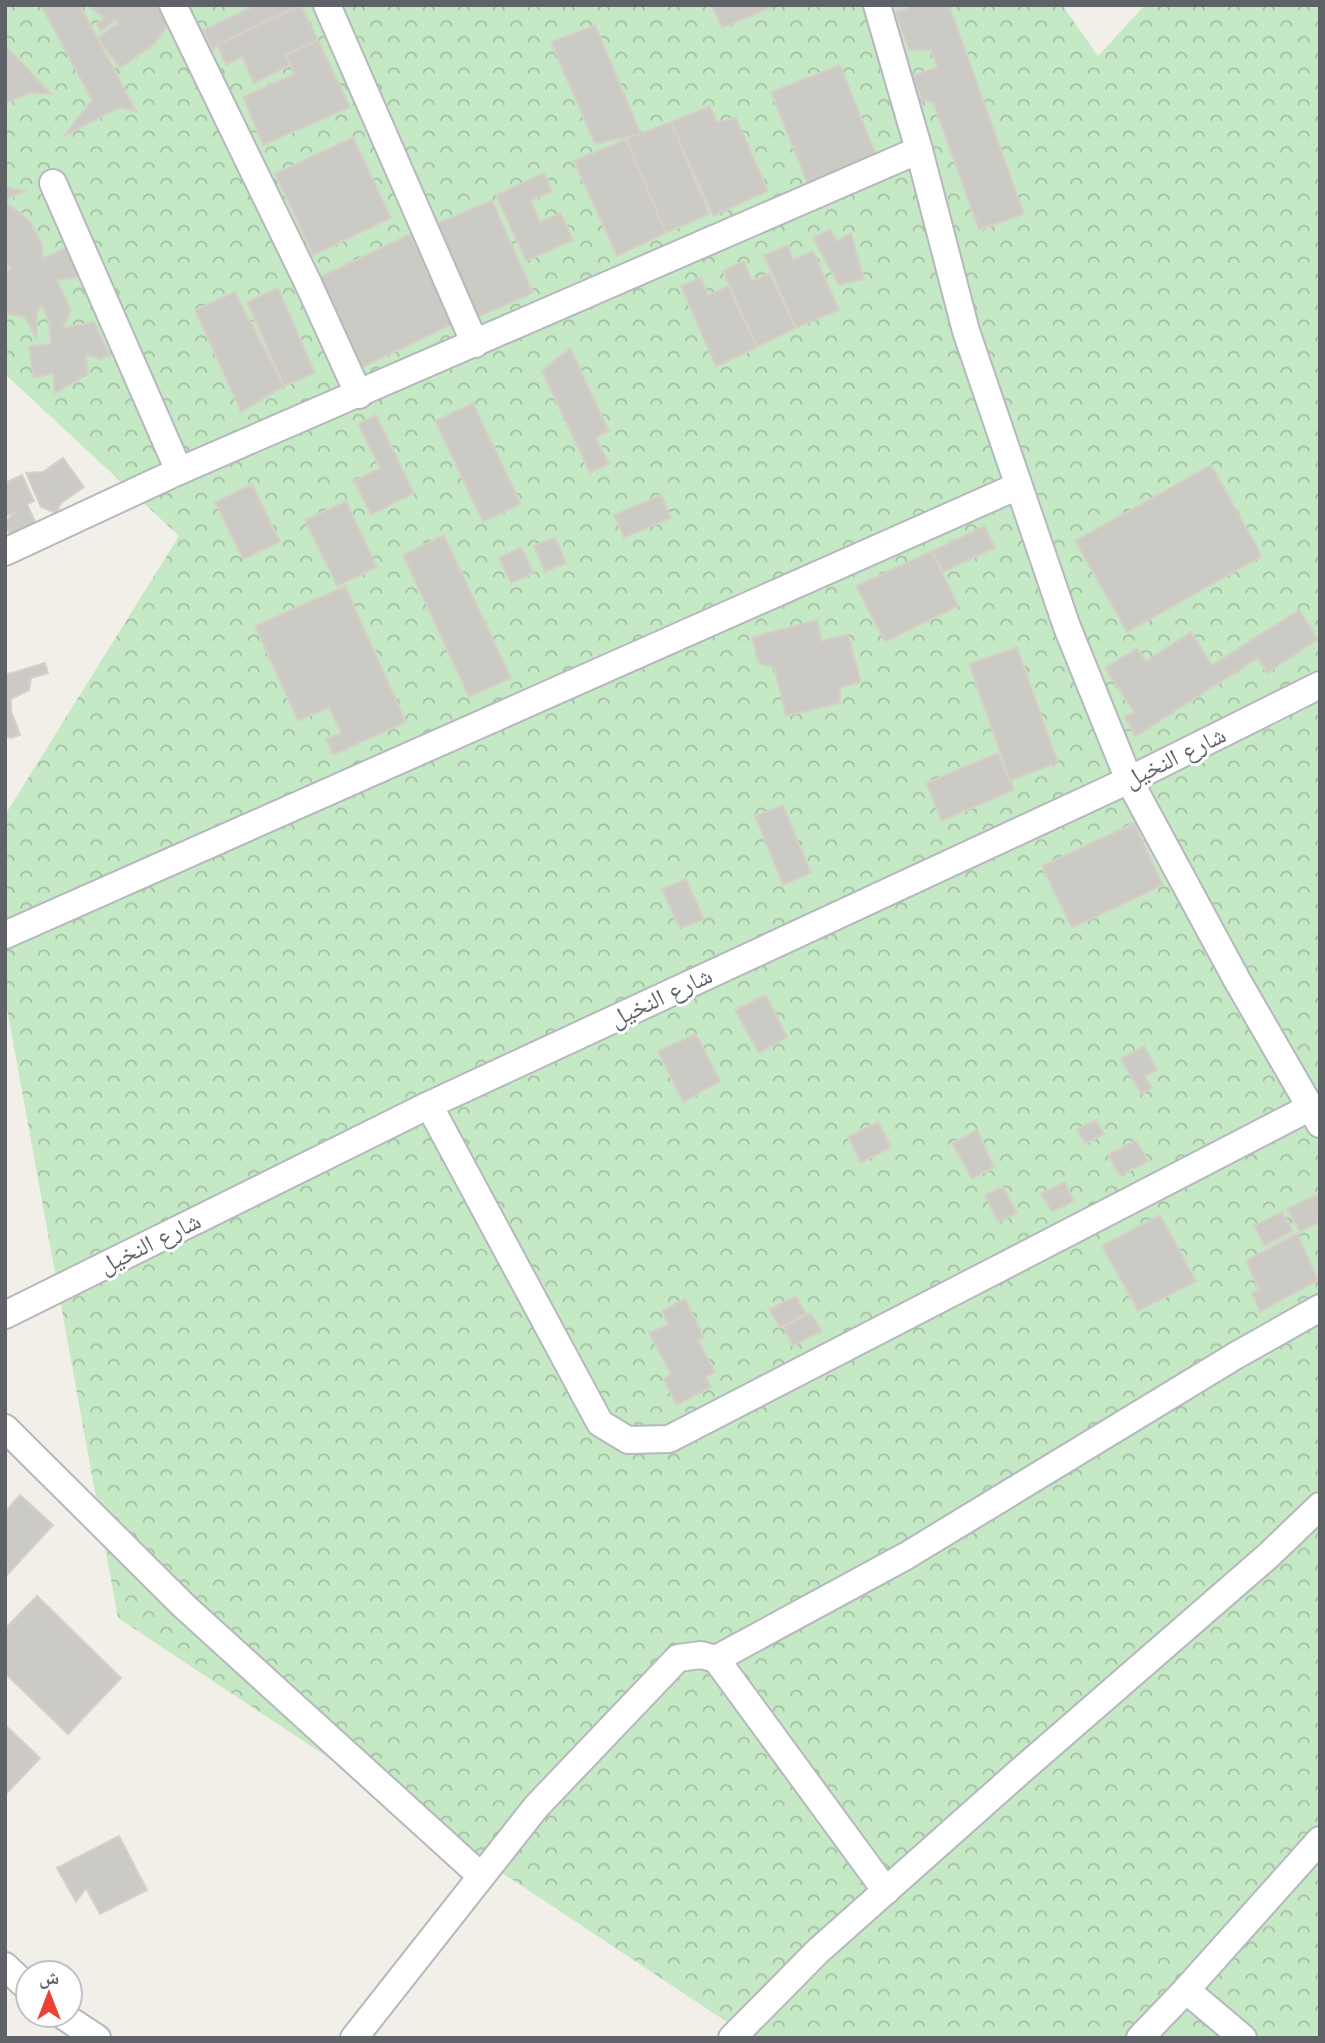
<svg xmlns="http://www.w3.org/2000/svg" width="1325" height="2043" viewBox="0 0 1325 2043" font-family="Jost,'Noto Naskh Arabic',sans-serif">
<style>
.forest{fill:url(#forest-crowns)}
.building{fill:#cccac5;stroke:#d6d1c6;stroke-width:2}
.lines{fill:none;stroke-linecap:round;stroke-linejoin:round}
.minor-casing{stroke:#b5b8bc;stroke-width:30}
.minor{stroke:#fff;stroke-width:26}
.labels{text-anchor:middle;stroke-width:6;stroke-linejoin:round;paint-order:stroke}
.street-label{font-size:24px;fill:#5f6368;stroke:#fff}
</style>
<defs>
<pattern id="forest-crowns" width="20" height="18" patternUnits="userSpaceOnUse" patternTransform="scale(1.75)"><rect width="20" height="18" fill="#c5e8c5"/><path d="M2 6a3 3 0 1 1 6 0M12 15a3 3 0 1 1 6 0" fill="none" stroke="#a3c0a4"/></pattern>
</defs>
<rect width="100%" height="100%" fill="#f1efe8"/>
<polygon class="forest" points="5,5 1062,5 1098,56 1145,5 1320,5 1320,2038 751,2038 118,1618 5,998 5,815 179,536 5,374"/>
<g class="building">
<polygon points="41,5 80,5 136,111 118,108 64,136 92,100"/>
<polygon points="88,5 163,5 169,24 154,44 120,68 98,38 118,23 116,20 101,31 96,24 104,18"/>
<polygon points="257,5 301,5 217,45 213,51 203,30"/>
<polygon points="301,5 318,40 286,55 291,65 254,83 242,57 226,65 217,45"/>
<polygon points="712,5 777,5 722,28"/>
<polygon points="907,5 949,5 1024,214 979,230 933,102 922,100 912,76 937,67 931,50 909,50 895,12 908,8"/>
<polygon points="595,25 641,134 595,144 551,42"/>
<polygon points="318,40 350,107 263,145 243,97 295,74 286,55"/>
<polygon points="6,46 51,94 30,93 5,103"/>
<polygon points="840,65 878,160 809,187 771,92"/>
<polygon points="710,106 717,122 736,118 768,191 713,216 671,122"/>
<polygon points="671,122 709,214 666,233 626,139"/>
<polygon points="353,137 391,218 313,255 275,174"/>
<polygon points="626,139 666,233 617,256 574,161"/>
<polygon points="544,173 552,191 531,201 540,222 561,213 573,240 526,261 496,195"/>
<polygon points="5,187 25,191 5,200"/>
<polygon points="492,200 533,293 473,319 432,226"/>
<polygon points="5,201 30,221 42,244 43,259 68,246 83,276 57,280 71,310 63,328 94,322 110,355 101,359 86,355 88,374 55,393 53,374 33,377 29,346 51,344 49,323 42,305 37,312 37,340 25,317 8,314 5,308 5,270 12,269 5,261"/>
<polygon points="830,229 837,241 851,233 864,279 839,285 813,238"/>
<polygon points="410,234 453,324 361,368 318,278"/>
<polygon points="788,245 793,260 813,251 839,310 796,328 764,255"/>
<polygon points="744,261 752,281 769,273 796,328 757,347 723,271"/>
<polygon points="701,278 708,295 728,286 757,347 716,367 681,286"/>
<polygon points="278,288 315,373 284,386 247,302"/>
<polygon points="235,292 284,386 241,412 195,310"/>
<polygon points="570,348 609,431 596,437 609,464 590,473 542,371"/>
<polygon points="473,403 521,504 483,522 435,421"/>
<polygon points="376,415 414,493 371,515 354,481 380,468 358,424"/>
<polygon points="63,458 84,487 61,503 56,513 41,507 26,473 43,472"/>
<polygon points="1211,465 1262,556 1127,632 1075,541"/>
<polygon points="22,475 34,501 27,504 36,524 10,535 5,522 16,512 5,516 5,483"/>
<polygon points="252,484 280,542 243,559 215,502"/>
<polygon points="661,495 671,518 624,538 614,515"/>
<polygon points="346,501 377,567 337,586 305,520"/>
<polygon points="985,526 995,548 943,572 932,551"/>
<polygon points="444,535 511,678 469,697 403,555"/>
<polygon points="555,537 566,563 545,572 534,546"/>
<polygon points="521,547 534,573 511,583 499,558"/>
<polygon points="932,551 958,606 885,642 856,586"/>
<polygon points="345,586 406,722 333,755 326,739 341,733 329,707 298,721 255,626"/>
<polygon points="1299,610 1318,639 1267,673 1258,658 1136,736 1124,717 1134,712 1105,668 1137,648 1146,661 1191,632 1212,665"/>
<polygon points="817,620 822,641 848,634 861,682 840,688 840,703 786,716 774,667 759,664 752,637"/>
<polygon points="1017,647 1058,763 1010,780 969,664"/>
<polygon points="45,663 48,673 31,678 29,690 11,699 11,711 20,735 11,738 5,736 5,675"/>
<polygon points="998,753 1014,790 942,821 926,783"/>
<polygon points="783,805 811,873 783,885 755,816"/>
<polygon points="1134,823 1163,885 1072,928 1042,866"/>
<polygon points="686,879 704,919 680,929 662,889"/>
<polygon points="766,995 787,1037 759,1053 735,1010"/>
<polygon points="696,1034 720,1081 683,1102 658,1051"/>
<polygon points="1144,1046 1157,1070 1145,1076 1152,1088 1141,1094 1121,1059"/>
<polygon points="1096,1120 1104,1134 1085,1144 1077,1129"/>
<polygon points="878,1122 891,1147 861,1163 848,1137"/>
<polygon points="977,1130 994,1167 972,1179 952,1143"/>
<polygon points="1136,1140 1148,1161 1120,1176 1108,1155"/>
<polygon points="1065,1182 1074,1201 1052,1212 1041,1194"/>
<polygon points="1003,1186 1017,1213 998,1222 985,1195"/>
<polygon points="1320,1193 1320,1222 1300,1232 1287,1209"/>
<polygon points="1282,1212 1293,1231 1264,1246 1254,1226"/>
<polygon points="1160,1215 1196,1281 1138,1311 1102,1246"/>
<polygon points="1297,1233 1318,1280 1260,1312 1252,1293 1259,1289 1246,1261"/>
<polygon points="796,1296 806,1314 780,1328 769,1309"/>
<polygon points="685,1299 704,1337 698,1340 715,1372 706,1377 711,1387 677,1405 663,1379 671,1374 649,1333 668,1324 662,1311"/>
<polygon points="810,1313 822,1331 793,1346 783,1326"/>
<polygon points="20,1495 53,1525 7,1575 5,1512"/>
<polygon points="37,1596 121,1678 68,1734 5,1673 5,1629"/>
<polygon points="5,1725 40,1758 5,1795"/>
<polygon points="119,1836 147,1890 100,1914 86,1888 76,1902 57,1868"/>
</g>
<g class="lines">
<g class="minor-casing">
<g id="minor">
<polyline points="173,5 308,283 359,395"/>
<polyline points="327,5 475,344"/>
<polyline points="877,5 919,150 966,331 1067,627 1129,780 1237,980 1320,1124"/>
<polyline points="53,183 179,471"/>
<polyline points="5,552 179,471 919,150"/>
<polyline points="5,935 1018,486"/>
<polyline points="429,1105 600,1423 628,1440 669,1439 1311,1107"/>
<polyline points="5,1315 429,1105 1129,780 1320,685"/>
<polyline points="5,1428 185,1607 481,1876"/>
<polyline points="716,1659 906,1556 1235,1356 1320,1308"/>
<polyline points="5,1966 28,1988"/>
<polyline points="1186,1990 1243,2038"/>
<polyline points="62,2015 97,2038"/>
<polyline points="354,2038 536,1807 678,1658 701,1655 716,1659 886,1891"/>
<polyline points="732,2038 818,1951 1017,1774 1269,1555 1320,1506"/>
<polyline points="1140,2038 1186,1990 1320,1840"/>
</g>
</g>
<use href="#minor" class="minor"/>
</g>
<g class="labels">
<g class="street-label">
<text transform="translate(1175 757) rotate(-26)" y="8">شارع النخيل</text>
<text transform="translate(661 997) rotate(-25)" y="8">شارع النخيل</text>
<text transform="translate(150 1243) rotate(-26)" y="8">شارع النخيل</text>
</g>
</g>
<rect width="1325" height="2043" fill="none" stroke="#5f6368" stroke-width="14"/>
<g transform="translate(49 1994)"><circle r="33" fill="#ffffff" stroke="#bfc1c3" stroke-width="2"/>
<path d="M0-5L12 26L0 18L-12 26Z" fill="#ea4335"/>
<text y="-10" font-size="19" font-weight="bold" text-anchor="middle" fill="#5f6368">ش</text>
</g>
</svg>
